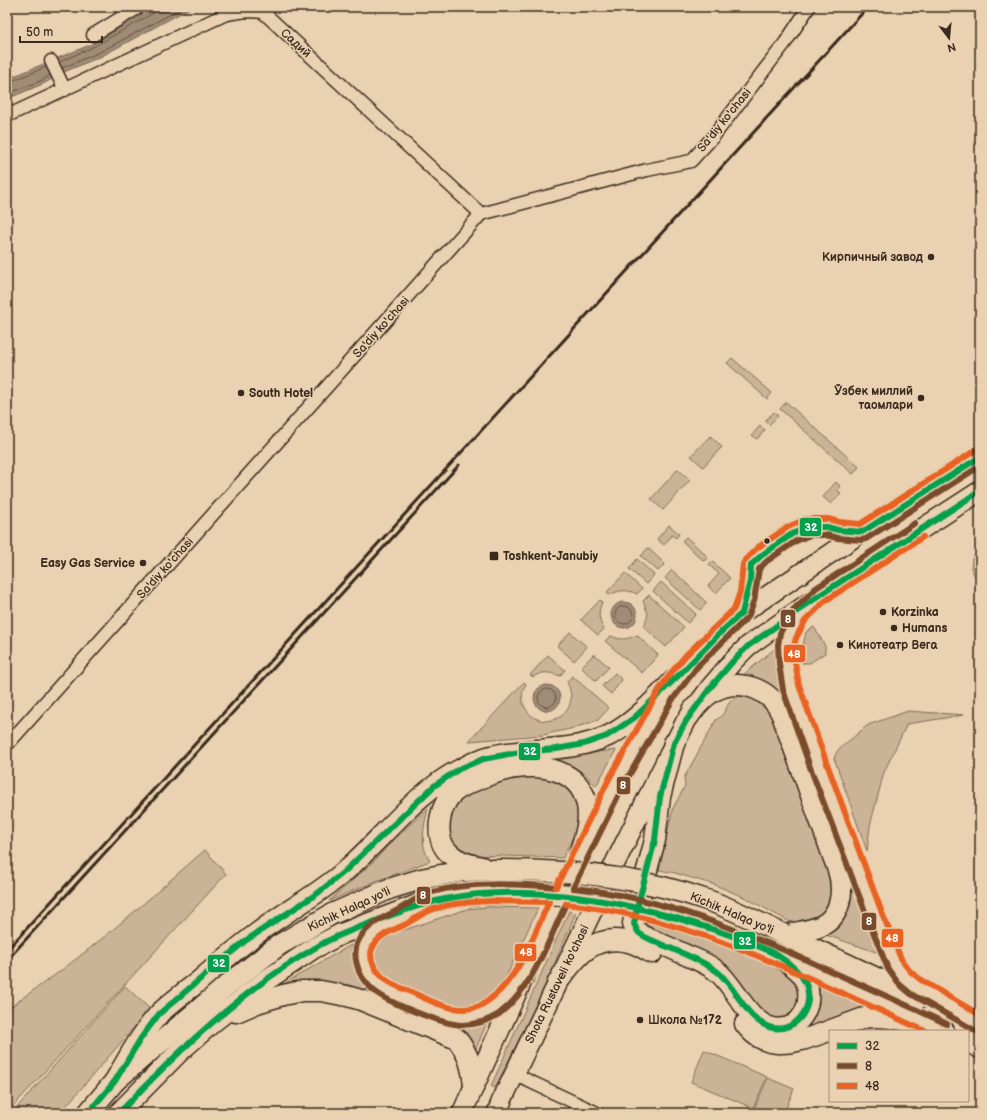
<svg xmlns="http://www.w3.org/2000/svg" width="987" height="1120" viewBox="0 0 987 1120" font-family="'Balsamiq Sans',sans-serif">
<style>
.green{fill:#cab397;stroke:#826e5a}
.water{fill:#a08b74;stroke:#786452}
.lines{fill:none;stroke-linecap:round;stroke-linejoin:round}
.shore{stroke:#635140;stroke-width:1}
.minor-casing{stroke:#3b2a1e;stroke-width:15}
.primary-casing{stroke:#3b2a1e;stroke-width:22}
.trunk-casing{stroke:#3b2a1e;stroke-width:23}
.minor{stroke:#e9d1b1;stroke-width:12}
.primary{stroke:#e9d1b1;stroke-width:19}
.trunk{stroke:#e9d1b1;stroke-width:20}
.rail{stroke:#3b2a1e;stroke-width:3}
.trunk-bridge-casing{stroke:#3b2a1e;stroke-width:23;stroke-linecap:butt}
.trunk-bridge{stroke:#e9d1b1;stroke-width:20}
.bus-1-casing{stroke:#e9d1b1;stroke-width:9}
.bus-2-casing{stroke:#e9d1b1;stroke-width:9}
.bus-3-casing{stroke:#e9d1b1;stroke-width:9}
.bus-1{stroke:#03a04e;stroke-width:6}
.bus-2{stroke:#7a4b2a;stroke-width:6}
.bus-3{stroke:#e96222;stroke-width:6}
.poi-dot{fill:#3b2a1e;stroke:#e9d1b1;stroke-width:1.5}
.labels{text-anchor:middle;stroke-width:3;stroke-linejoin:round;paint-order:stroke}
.street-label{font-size:12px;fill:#3b2a1e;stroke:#e9d1b1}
.poi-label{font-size:12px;font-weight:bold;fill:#3b2a1e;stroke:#e9d1b1;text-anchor:start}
.line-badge{stroke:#e9d1b1;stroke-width:1.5}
.badge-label{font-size:11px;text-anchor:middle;font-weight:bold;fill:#fff}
</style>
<rect width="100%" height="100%" fill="#e9d1b1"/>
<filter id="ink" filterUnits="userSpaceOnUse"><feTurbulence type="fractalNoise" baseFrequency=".025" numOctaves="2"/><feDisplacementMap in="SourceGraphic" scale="8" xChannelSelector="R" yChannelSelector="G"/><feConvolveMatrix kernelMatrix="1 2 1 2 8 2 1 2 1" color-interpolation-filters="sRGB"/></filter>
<g filter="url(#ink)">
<g class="green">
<polygon points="732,358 772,393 767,399 727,363"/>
<polygon points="786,402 859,467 853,474 780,409"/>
<polygon points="774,412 778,416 769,425 765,421"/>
<polygon points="760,426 765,430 757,439 752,435"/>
<polygon points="710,436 722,447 703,467 691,456"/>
<polygon points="678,469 690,480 663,510 651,499"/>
<polygon points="836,482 840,486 837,490 841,493 831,504 823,497"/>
<polygon points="669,525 679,534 676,538 672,535 664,545 657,539"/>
<polygon points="686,537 708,557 704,561 682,541"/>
<polygon points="648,548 665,564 658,571 641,556"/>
<polygon points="980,548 980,588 971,568 972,559"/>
<polygon points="637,559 654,575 646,584 629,569"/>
<polygon points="712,561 730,578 716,593 708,586 719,574 709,565"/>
<polygon points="672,570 707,603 700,610 665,578"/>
<path d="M 625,573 L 642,589 L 637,594 C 627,589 619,590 609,595 L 607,592 Z"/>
<polygon points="661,582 696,614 688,623 653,591"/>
<polygon points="649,595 684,627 666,647 644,627 648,614 643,601"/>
<path d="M 600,600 L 602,602 C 598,612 598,620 604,629 L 598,635 L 581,620 Z"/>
<polygon points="814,627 825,646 825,653 810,663 802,663 801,655 806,632"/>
<polygon points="570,632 587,647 574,661 557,646"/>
<path d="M 637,635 L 658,655 L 642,673 L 605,641 L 611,636 C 620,640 627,640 637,635 Z"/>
<polygon points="778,646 790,708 742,676"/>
<polygon points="594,654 609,667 596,681 581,667"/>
<path d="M 548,655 L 565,670 L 560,676 C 550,672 542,671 533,677 L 530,675 Z"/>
<polygon points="615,673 622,680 611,694 602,686"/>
<path d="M 572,676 L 609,708 L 598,720 L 574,728 L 543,735 L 469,741 L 524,682 L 526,684 C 522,691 521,698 524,705 C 535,735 585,719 567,682 Z"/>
<path d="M 747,695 L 753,697 L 772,713 L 835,881 L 830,912 L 808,922 L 790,922 L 746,898 L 715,885 L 675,873 L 659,870 L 673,808 L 685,786 L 684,778 L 716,720 C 731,712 722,697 747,695 Z"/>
<polygon points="908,711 964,715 907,724 884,772 870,826 867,851 834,758 838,750 868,725"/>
<path d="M 616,750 L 596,786 C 579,765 568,765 544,758 Z"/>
<path d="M 514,777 C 525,777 541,775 551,777 C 568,781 581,805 579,821 C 578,828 566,850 563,858 L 476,855 L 463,851 L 453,845 L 450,838 L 448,816 L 455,804 L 470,791 Z"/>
<path d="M 428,808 C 424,826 419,845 430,861 L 376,881 L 329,901 L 370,865 L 394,840 Z"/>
<path d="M 205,850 L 226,874 L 7,1113 L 7,1010 C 29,992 54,977 76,959 C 121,925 162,887 205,850 Z"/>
<path d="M 854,885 L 882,954 L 826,935 C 843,919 850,909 854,885 Z"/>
<polygon points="489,907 538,908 500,990 483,1004 475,1007 451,1009 392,983 383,976 374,964 372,953 377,943 386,936 467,909"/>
<polygon points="569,911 576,913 540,997 495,1088 491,1086"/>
<polygon points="644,922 731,947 773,963 790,975 800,988 798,1014 773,1021 658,935"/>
<polygon points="351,945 352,958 355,970 371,991 453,1027 477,1025 488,1020 475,1051 469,1043 282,985 314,966"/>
<polygon points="820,985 865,1007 808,1031 799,1030 816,1008"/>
<polygon points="125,986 150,1009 60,1113 12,1113"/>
<polygon points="704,1050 767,1077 753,1108 691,1082"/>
<polygon points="768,1078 794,1089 784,1113 763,1113 754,1109"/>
</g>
<g class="water">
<polygon points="156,7 192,7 100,57 64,72 45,83 7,99 7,79 92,44"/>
<circle cx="624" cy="615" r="13"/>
<circle cx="547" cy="698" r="13"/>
</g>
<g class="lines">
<g class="shore">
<polyline points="59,62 93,47 155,12 157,7"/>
<polyline points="62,68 98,53 184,7"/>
<polyline points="7,83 46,67"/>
<polyline points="7,94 43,80 50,75"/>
<circle cx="624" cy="615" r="9"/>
<circle cx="547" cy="698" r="9"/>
</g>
<g class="minor-casing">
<g id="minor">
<polyline points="93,35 139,7"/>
<polyline points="51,61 65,90"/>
<path d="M 7,116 L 224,15 C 238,11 249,10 263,12 L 481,214"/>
<polyline points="7,745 481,214 647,170 691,161 713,137 729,116 785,43 809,7"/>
<polyline points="514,1074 597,1113"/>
</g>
</g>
<g class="primary-casing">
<g id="primary">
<polyline points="462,1113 578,858 612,789 642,735 682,672 721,632 742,613 862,532 980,457"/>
<polyline points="497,1113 502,1100 615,863 686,721 710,688 733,661 748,646 820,595 980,491"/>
</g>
</g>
<g class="trunk-casing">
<g id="trunk">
<polyline points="820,595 799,616 788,635 786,645 789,679 818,764 875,916 892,959 904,977 916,987 980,1024"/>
<path d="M 693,710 C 699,703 706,695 714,691 C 740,677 771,689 782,715 L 838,870 C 844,889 842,916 821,926 C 810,931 797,932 785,935"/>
<path d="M 674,743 L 660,797 L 655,840 L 633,923 L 635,930 L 641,935 C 656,942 671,948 686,955 C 698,960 711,965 720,974 C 737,990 749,1023 773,1028 C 803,1033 817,999 803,976 C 797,967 785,961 777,955"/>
<path d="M 482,867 C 470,865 458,862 449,853 C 433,838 439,805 454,792 C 463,785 474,781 484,777 C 495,773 505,769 516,768 C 545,764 578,771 586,801 C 592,820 583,841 578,858"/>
<path d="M 390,923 C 383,928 374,932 368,939 C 357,952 366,973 377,983 C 388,994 439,1015 455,1016 C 465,1017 476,1016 485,1013 C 502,1005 520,978 530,963"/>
<polyline points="785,935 919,998"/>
<polyline points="793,962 910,1015"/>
<path d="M 558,982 C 576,957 594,933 629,942 C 637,944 645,949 652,953"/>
<path d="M 236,1012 L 257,1003 L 283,995 L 302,991 L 321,991 L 347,996 L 361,1000 L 457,1039 C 469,1055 472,1067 474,1086"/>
<path d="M 745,1024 C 766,1053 795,1043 823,1033 C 837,1028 850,1023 864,1018 C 888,1014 920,1024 944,1031"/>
<polyline points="968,1042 980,1048"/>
<path d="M 115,1081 C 128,1058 141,1034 159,1014 C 170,1003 185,992 198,982 C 223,960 249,938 277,919 C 300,903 324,890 345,871 C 382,839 417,791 461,769 C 468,765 476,761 484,758 C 524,746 569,754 608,736 C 637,722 660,694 682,672"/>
<polyline points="88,1113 115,1081 225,987 279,945 332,914 389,889 421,879 441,875 464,871 492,870"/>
<polyline points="119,1113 180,1051 214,1021 268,979 314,948 341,934 417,905 457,896 490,894"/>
</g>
</g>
<use href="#minor" class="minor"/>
<use href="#primary" class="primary"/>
<use href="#trunk" class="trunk"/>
<g class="rail">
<polyline points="7,950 868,7"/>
<polyline points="7,960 459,465"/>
</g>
<g class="trunk-bridge-casing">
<g id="trunk-bridge">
<path d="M 492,870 C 563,869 639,876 707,900 C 734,909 759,923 785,935"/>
<path d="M 490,894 C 513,894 537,893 560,895 C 635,901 708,926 777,955"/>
</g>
</g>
<use href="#trunk-bridge" class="trunk-bridge"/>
<g class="bus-1-casing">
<g id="bus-1">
<path d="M 637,908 C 664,914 691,922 718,931 C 738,938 758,945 777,955 C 788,962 799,970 805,982 C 816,1004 798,1032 773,1028 C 748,1023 736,988 719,973 C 705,961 674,950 656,942 C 650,939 643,937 638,932 L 634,924 Z"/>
<polyline points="637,908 655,840 660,797 674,743 686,721 710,688 733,661 748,646 820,595 980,491"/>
<polyline points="94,1106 115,1081 141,1038 159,1014 245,941 318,893 345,871 434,786 459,769 483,759 520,752 556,749 584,744 607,736 634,718 682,672 721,632 742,613 750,581 751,565 762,555 792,534 808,527 827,527 838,530 862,532 980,457"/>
<path d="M 119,1113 C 179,1050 244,988 320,945 C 337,935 355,929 373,922 C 396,913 420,904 445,899 C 503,887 579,894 637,908"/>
</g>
</g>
<g class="bus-2-casing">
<g id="bus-2">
<polyline points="915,523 816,588 793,610 780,633 778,645 779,664 783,690 810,767 868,919 888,969 898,983 911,994 976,1031"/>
<path d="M 556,887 C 516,884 468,881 429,893 C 416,897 405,907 392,913 C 371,923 349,938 357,965 C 359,974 365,983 373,990 C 388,1003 442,1024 462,1025 C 475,1025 488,1021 499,1014 C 533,988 548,941 566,904"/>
<path d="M 947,1024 C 907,1005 866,987 826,969 C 745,932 662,897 573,888 L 623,786 L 673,699 L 698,666 L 748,617 L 754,601 L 759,569 L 767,561 L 796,541 L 810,535 L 826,535 L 837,538 L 861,540 L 866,539 L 980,466"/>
</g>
</g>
<g class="bus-3-casing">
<g id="bus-3">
<polyline points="923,537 825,601 805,621 796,638 794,646 795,662 799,685 826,761 882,913 902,961 910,971 921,980 980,1015"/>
<polyline points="556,887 609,779 659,690 671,673 686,655 734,609 740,592 743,564 745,560 757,548 788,527 806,519 828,519 839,522 860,524 976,450"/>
<path d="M 491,901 L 549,902 C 533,936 520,977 489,1000 C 482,1006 473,1009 464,1009 C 445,1009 426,999 409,991 C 401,988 392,985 385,979 C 376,972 367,958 373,947 C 378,935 394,930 404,925 C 414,920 423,912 434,909 C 452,903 472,902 491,901 Z"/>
<path d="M 566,904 C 694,917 809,979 925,1031"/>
</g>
</g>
<use href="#bus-1" class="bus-1"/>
<use href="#bus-2" class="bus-2"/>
<use href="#bus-3" class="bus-3"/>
</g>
</g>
<g class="poi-dot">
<circle cx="931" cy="257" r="4"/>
<circle cx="241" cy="393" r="4"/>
<circle cx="921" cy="398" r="4"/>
<circle cx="767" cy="541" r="3.5"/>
<rect x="489" y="551" width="10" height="10" rx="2"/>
<circle cx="143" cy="563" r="4"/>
<circle cx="883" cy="612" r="4"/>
<circle cx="894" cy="628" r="4"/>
<circle cx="840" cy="645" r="4"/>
<circle cx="640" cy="1020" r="4"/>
</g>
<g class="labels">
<g class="street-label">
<text transform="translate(296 43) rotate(43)" y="4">Садий</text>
<text transform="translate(724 120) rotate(-51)" y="4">Sa'diy ko'chasi</text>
<text transform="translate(381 327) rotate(-48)" y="4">Sa'diy ko'chasi</text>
<text transform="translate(165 568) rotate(-48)" y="4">Sa'diy ko'chasi</text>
<text transform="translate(349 909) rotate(-25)" y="4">Kichik Halqa yo'li</text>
<text transform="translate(732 913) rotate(23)" y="4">Kichik Halqa yo'li</text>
<text transform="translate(557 984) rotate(-64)" y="4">Shota Rustaveli ko'chasi</text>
</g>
<g class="poi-label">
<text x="923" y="261" text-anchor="end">Кирпичный завод</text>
<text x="913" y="395" text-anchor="end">Ўзбек миллий<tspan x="913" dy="14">таомлари</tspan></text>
<text x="249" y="397">South Hotel</text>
<text x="503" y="560">Toshkent-Janubiy</text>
<text x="135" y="567" text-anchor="end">Easy Gas Service</text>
<text x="891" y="616">Korzinka</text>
<text x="902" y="632">Humans</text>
<text x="848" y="649">Кинотеатр Вега</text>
<text x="648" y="1024">Школа №172</text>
</g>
</g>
<g class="line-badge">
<rect x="799" y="517" width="23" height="20" rx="4" fill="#03a04e"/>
<rect x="780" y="609" width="16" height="19" rx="4" fill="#7a4b2a"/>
<rect x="783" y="644" width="23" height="19" rx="4" fill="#e96222"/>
<rect x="518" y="742" width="23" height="19" rx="4" fill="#03a04e"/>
<rect x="616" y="776" width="15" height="19" rx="4" fill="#7a4b2a"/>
<rect x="416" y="886" width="15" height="19" rx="4" fill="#7a4b2a"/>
<rect x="861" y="912" width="16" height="19" rx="4" fill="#7a4b2a"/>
<rect x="881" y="928" width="23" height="20" rx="4" fill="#e96222"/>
<rect x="733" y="931" width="23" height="19" rx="4" fill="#03a04e"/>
<rect x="514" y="943" width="23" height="19" rx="4" fill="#e96222"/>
<rect x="207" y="954" width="23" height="19" rx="4" fill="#03a04e"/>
</g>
<g class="badge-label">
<text x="811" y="531">32</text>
<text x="788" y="623">8</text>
<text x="794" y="658">48</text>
<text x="530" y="755">32</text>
<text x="623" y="789">8</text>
<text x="423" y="899">8</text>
<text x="869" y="925">8</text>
<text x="892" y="942">48</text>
<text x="745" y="945">32</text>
<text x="526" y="956">48</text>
<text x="219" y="967">32</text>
</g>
<rect width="987" height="1120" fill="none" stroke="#e9d1b1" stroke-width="24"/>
<rect x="12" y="12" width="963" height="1096" fill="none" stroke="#3b2a1e" stroke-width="1.5" filter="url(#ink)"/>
<rect x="829" y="1030" width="140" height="72" fill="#e9d1b1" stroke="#a38e76"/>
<rect x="837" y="1043" width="20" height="6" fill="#03a04e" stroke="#a38e76"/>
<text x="865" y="1050" font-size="12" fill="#3b2a1e">32</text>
<rect x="837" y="1063" width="20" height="6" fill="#7a4b2a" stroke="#a38e76"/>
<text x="865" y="1070" font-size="12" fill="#3b2a1e">8</text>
<rect x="837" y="1083" width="20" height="6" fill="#e96222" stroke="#a38e76"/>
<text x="865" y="1090" font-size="12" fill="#3b2a1e">48</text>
<g transform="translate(949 38) rotate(164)" stroke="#e9d1b1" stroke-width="3" paint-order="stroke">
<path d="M0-3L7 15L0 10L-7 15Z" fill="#3b2a1e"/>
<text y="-6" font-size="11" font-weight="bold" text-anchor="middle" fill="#3b2a1e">N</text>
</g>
<path d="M20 36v6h82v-6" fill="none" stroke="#3b2a1e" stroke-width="2"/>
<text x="26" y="36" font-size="12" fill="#3b2a1e" stroke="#e9d1b1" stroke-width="3" paint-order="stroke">50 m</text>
</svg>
